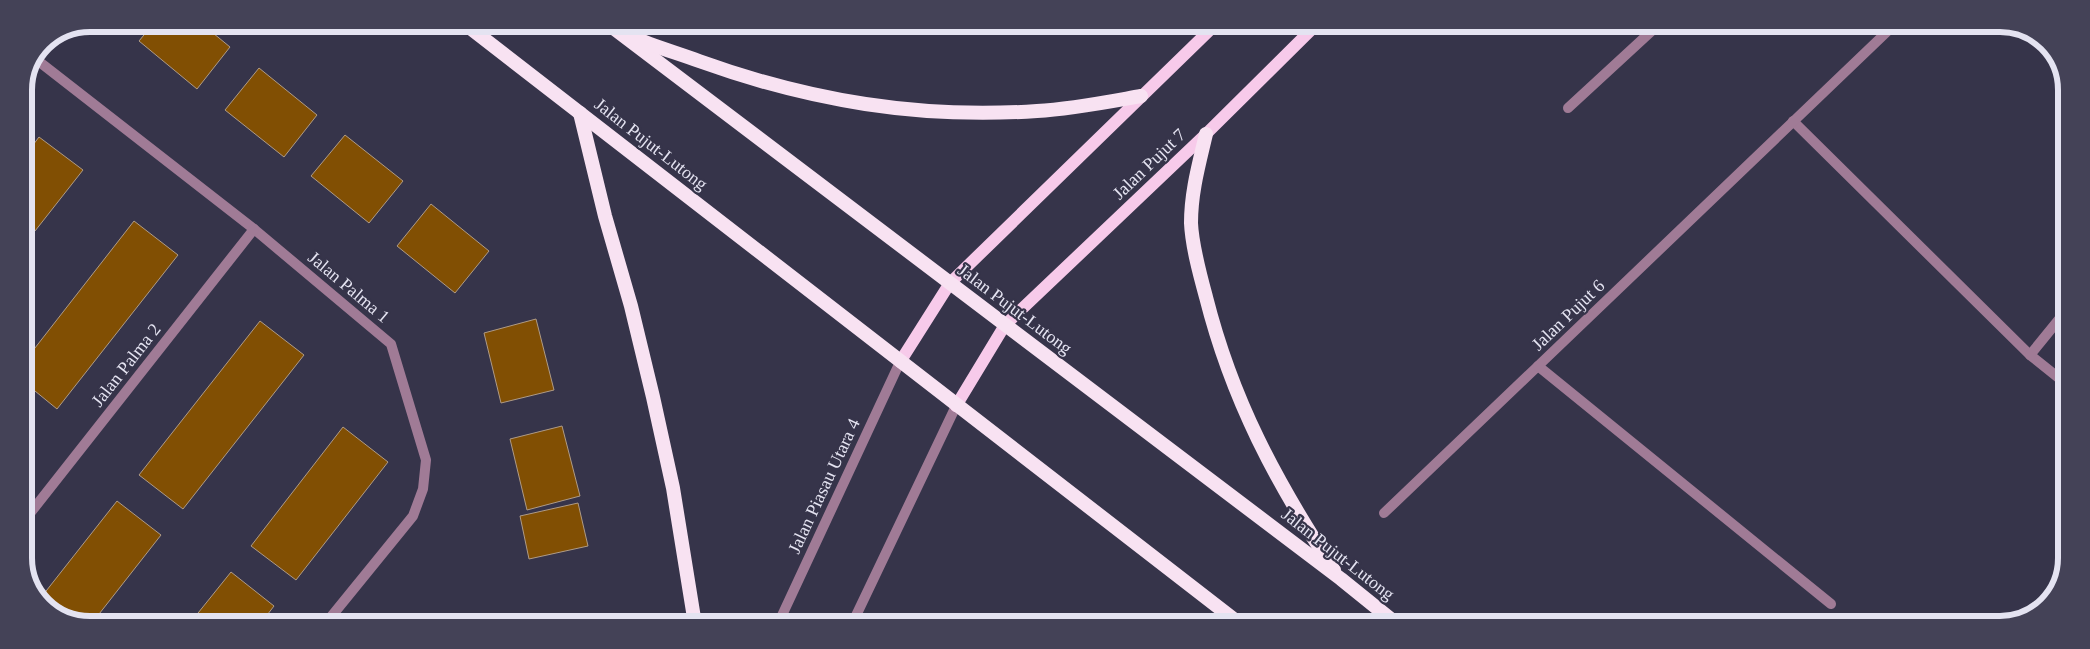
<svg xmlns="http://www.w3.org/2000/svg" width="2090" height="649" viewBox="0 0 2090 649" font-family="Georgia,serif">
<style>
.building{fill:#814f03;stroke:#af9b86}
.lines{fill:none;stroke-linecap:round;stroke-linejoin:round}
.minor{stroke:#a07b96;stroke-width:10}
.tertiary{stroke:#a07b96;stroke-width:10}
.primary{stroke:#f7caea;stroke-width:12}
.trunk{stroke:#f8e2f2;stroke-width:14}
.labels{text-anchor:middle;stroke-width:4.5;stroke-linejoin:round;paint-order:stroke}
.street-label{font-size:18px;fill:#e4e3f1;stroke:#36344a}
.rim{fill:none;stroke:#e4e3f1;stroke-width:6}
</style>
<rect width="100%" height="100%" fill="#36344a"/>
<g class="building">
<polygon points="153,24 202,24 230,47 197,89 139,41"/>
<polygon points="259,68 317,115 284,157 225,110"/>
<polygon points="345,135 403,181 369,223 311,176"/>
<polygon points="39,137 83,170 35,231 24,223 24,157"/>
<polygon points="431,204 489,251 455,293 397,246"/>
<polygon points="134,221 178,255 57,409 24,382 24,362"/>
<polygon points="536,319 554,390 501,403 484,333"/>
<polygon points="260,321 304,355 183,509 139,475"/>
<polygon points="562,426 580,496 527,510 510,439"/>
<polygon points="343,427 388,462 296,580 251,546"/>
<polygon points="24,429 34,437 24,451"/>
<polygon points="117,501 161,535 92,623 73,623 39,600"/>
<polygon points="578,503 588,546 529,559 520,516"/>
<polygon points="231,572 274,606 261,623 190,623"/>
</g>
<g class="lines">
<g class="minor">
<polyline points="37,60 254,229 391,344 426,460 423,489 413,516 326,623"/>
<polyline points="1568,108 1657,26"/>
<polyline points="1793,121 2030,355 2065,383"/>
<polyline points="2030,355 2065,312"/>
<polyline points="1384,513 1538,366"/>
<polyline points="24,521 254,229"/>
<polyline points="1831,604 1538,366 1893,26"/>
</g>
<g class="tertiary">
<polyline points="778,624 900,362"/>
<polyline points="852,624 956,406"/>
</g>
<g class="primary">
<polyline points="900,362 950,283 1215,25"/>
<polyline points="956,406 1005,325 1206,134 1316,25"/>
</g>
<g class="trunk">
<polyline points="465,24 1240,624"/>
<polyline points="608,24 1341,579 1398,625"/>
<path d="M 632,37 C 653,46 677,53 699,61 C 810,101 919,119 1037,111 C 1072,109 1107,102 1141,96"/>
<polyline points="580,113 605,216 631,306 653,397 673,488 695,624"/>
<path d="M 1206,134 C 1199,164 1191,192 1191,223 C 1192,246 1200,275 1206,297 C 1232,400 1276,482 1334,570"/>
</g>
</g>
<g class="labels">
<g class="street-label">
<text transform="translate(651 144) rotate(38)" y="6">Jalan Pujut-Lutong</text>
<text transform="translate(1149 164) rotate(-44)" y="6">Jalan Pujut 7</text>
<text transform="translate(349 287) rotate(40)" y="6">Jalan Palma 1</text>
<text transform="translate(1015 309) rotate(37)" y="6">Jalan Pujut-Lutong</text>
<text transform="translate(1568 315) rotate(-44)" y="6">Jalan Pujut 6</text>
<text transform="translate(126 365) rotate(-52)" y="6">Jalan Palma 2</text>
<text transform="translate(824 486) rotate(-65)" y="6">Jalan Piasau Utara 4</text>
<text transform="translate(1338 554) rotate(38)" y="6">Jalan Pujut-Lutong</text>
</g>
</g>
<path d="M0 0H2090V649H0ZM90 32H2000A58 58 0 0 1 2058 90V558A58 58 0 0 1 2000 616H90A58 58 0 0 1 32 558V90A58 58 0 0 1 90 32Z" fill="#444257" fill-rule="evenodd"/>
<path class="rim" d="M90 32H2000A58 58 0 0 1 2058 90V558A58 58 0 0 1 2000 616H90A58 58 0 0 1 32 558V90A58 58 0 0 1 90 32Z"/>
</svg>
